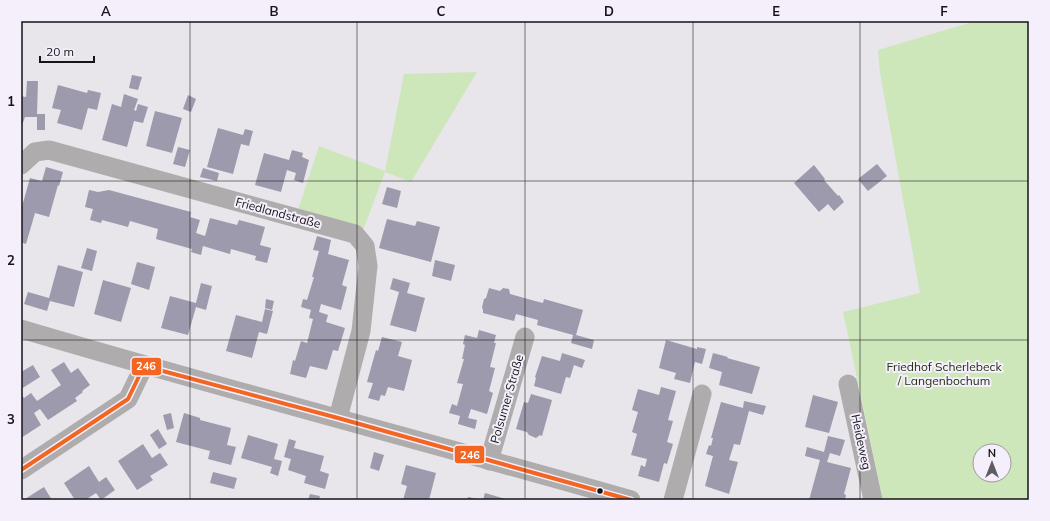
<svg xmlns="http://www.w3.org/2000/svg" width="1050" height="521" viewBox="0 0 1050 521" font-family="Mulish,sans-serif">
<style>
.green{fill:#cde7bb;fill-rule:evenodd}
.building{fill:#9c9aac}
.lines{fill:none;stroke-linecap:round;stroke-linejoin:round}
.minor{stroke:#aeacad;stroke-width:19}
.bus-1-casing{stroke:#f5effb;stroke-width:7}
.bus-1{stroke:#f26522;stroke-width:4}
.grid{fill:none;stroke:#151418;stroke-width:1;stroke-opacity:0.55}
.bus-dot{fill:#151418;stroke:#f5effb;stroke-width:1.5}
.labels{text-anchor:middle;stroke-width:4;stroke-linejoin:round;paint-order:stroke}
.street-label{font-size:12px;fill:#151418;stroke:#f5effb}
.park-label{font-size:12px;fill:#20330f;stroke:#f5effb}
.line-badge{stroke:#f5effb;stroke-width:1.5}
.badge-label{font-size:11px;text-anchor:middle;font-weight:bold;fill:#fff}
.neatline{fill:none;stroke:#151418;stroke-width:1.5}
.grid-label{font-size:13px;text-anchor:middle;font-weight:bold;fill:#151418}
</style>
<rect width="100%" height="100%" fill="#e8e5eb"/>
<g class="green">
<path d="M 976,21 L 1029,21 L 1029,500 L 883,500 L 843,312 L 920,293 L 880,73 L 878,50 ZM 980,451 L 1004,451 L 1004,475 L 980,475 Z"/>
<polygon points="477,72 411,182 385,172 362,233 298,210 319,146 385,171 404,74"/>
</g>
<g class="building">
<polygon points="132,75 142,77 138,90 129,88"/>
<polygon points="27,81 38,81 37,114 45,114 45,130 37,130 37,117 25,117 21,128 21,96 26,97"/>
<polygon points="58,85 87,93 88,90 101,93 97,110 88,108 82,130 57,123 61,110 52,108"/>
<polygon points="124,94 138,99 134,110 136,111 138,104 148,107 143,123 134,121 127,147 102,140 112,104 121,107"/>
<polygon points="188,95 196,99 191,112 183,109"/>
<polygon points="155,111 182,118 172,153 146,146"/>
<polygon points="218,128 243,135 245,129 253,131 249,146 241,144 233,174 207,167"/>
<polygon points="178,147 190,150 185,167 173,164"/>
<polygon points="292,150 303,153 302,157 309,160 303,183 294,180 296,173 287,170 281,192 255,185 264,153 289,160"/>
<polygon points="877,164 887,176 868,191 858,179"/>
<polygon points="814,165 825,179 824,180 838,196 839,195 844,202 834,211 828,204 819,212 794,183"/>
<polygon points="46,167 63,172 59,186 58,185 49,217 35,213 26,244 21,242 21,210 30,178 42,181"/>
<polygon points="203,168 219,173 217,181 200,177"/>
<polygon points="387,187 401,191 397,208 382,204"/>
<polygon points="89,190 98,192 109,190 191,212 190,217 200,220 196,233 205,236 210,218 237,225 239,220 265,227 260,245 271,248 267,263 255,260 256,256 231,249 230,254 203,246 201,255 191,252 192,249 156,239 158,229 130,221 128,227 102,220 101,223 90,220 93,209 85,207"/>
<polygon points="387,219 415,226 417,221 440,227 431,262 379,248"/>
<polygon points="317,236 331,240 328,254 349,260 342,285 347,287 341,310 321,304 319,312 328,315 326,322 345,328 338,351 333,350 327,370 310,366 306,378 290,374 293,360 295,361 301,341 307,343 313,319 309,318 311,310 301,307 303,299 307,300 314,277 312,277 319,251 313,250"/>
<polygon points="87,248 97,251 92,271 81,268"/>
<polygon points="435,260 455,265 451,281 432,276"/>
<polygon points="137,262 155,267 149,290 131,284"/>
<polygon points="58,265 83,272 74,307 50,301 47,311 24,304 28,292 49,298"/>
<polygon points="393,278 410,283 407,293 425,298 416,332 390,325 399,292 390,289"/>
<polygon points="103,280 131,288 121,322 94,314"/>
<polygon points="201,283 212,286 206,310 196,307 188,335 161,328 170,296 196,303"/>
<polygon points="489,288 500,291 503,288 509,289 510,294 535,301 543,303 544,299 583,310 576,335 594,340 592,349 571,343 573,335 537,325 538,320 516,314 514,321 483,313 483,310 482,307 484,299 486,298"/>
<polygon points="266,299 274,301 272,310 265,308"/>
<polygon points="265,309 273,311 267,334 259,332 252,358 226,351 236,315 262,322"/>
<polygon points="479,330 496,335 494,343 496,343 490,367 495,368 489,391 493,393 487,414 471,409 468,418 477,420 475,429 458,424 460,416 449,413 452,404 457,406 463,384 457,383 464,359 462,359 465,345 463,344 465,335 477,338"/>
<polygon points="382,337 402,342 398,356 412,360 404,391 388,387 385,396 381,395 379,401 368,398 373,383 367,382 376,350 378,351"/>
<polygon points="666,340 697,349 697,347 706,349 702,364 695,362 690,383 674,379 676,373 659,368"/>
<polygon points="562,353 585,360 582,368 574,365 570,378 566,377 561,394 534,386 536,378 535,377 542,356 560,361"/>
<polygon points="713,353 728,357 727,358 760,367 752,394 719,385 722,372 709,368"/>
<polygon points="64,362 71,373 78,368 90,385 82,391 83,392 75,398 77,401 48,420 40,409 34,413 41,425 21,438 21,394 24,398 31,393 37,401 61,385 51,370"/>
<polygon points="33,365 40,377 21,389 21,372"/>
<polygon points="661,387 676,391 668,420 673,421 667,442 673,444 667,464 664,463 659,482 638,476 641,465 645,467 647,459 631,455 637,434 632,432 638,412 632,410 638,389 659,395"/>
<polygon points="531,394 552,400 542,436 540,435 536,438 529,435 527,432 516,429 524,402 528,403"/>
<polygon points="813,395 838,402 829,433 805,427"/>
<polygon points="744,401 766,406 763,415 749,411 740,445 734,444 729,460 738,462 729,494 705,486 713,456 706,454 709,445 711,446 713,438 711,438 721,402 743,408"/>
<polygon points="171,413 174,428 167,430 163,415"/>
<polygon points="184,413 200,418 200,420 231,428 227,445 236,447 231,465 208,459 210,451 176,442"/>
<polygon points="158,429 167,444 159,449 150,435"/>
<polygon points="248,435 278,444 274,459 282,461 278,476 270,473 272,467 241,458"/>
<polygon points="828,436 845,440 840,456 830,453 827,462 851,468 844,494 846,495 845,500 809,500 820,460 805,456 807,447 824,452"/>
<polygon points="289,439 296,441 294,448 324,456 320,471 329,474 325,489 304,483 306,476 288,470 291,459 284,457"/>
<polygon points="143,444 152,458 160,453 168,465 150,476 153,480 137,490 118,461"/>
<polygon points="374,452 384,455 379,471 370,468"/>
<polygon points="406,465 436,473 429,500 403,500 407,486 401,484"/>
<polygon points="89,466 99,482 106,477 115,490 101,500 96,493 85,500 75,500 64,483"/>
<polygon points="213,472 237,478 234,489 210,483"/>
<polygon points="44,487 52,500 26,500 25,499"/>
<polygon points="485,493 509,500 483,500"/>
<polygon points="310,494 320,496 319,500 308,500"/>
<polygon points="468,497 478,499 478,500 467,500"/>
</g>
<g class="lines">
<g class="minor">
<polyline points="21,165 35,152 49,150 355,234 365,246 368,266 361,331 338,418"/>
<path d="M 21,329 C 223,389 428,442 631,500"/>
<polyline points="848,384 873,500"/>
<polyline points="489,461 525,337"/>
<polyline points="21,470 128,399 144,366"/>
<polyline points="673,500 702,394"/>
</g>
<g class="bus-1-casing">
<polyline id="bus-1" points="21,470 128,399 144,366 338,418 631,500"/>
</g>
<use href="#bus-1" class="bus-1"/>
</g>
<path class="grid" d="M 190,21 L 190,500M 357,21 L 357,500M 525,21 L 525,500M 693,21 L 693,500M 860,21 L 860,500M 21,181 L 1029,181M 21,340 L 1029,340"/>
<circle class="bus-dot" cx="600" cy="491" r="3.5"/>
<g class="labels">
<g class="street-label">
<text transform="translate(278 213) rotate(15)" y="4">Friedlandstraße</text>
<text transform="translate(507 399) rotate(-74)" y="4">Polsumer Straße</text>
<text transform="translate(861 442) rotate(78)" y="4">Heideweg</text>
</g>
<g class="park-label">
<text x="944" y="371">Friedhof Scherlebeck<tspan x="944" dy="14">/ Langenbochum</tspan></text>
</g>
</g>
<g class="line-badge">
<rect x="131" y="357" width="31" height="19" rx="4" fill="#f26522"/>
<rect x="454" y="445" width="31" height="19" rx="4" fill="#f26522"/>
</g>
<g class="badge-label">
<text x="146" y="370">246</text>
<text x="470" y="459">246</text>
</g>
<rect width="1050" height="521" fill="none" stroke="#f5effb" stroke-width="44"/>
<g transform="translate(992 463)"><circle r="19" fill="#f5effb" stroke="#9b97a0"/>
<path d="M0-3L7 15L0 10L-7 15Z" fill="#5f5d62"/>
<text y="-6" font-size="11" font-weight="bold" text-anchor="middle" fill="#151418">N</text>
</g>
<path d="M40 56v6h54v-6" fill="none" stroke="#151418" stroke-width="2"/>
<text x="46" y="56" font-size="12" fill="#151418" stroke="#f5effb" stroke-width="3" paint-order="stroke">20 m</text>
<rect x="22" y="22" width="1006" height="477" class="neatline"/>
<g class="grid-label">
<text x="106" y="16">A</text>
<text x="274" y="16">B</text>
<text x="441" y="16">C</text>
<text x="609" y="16">D</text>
<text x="776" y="16">E</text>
<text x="944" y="16">F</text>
<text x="11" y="106">1</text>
<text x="11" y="265">2</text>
<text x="11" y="424">3</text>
</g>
</svg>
